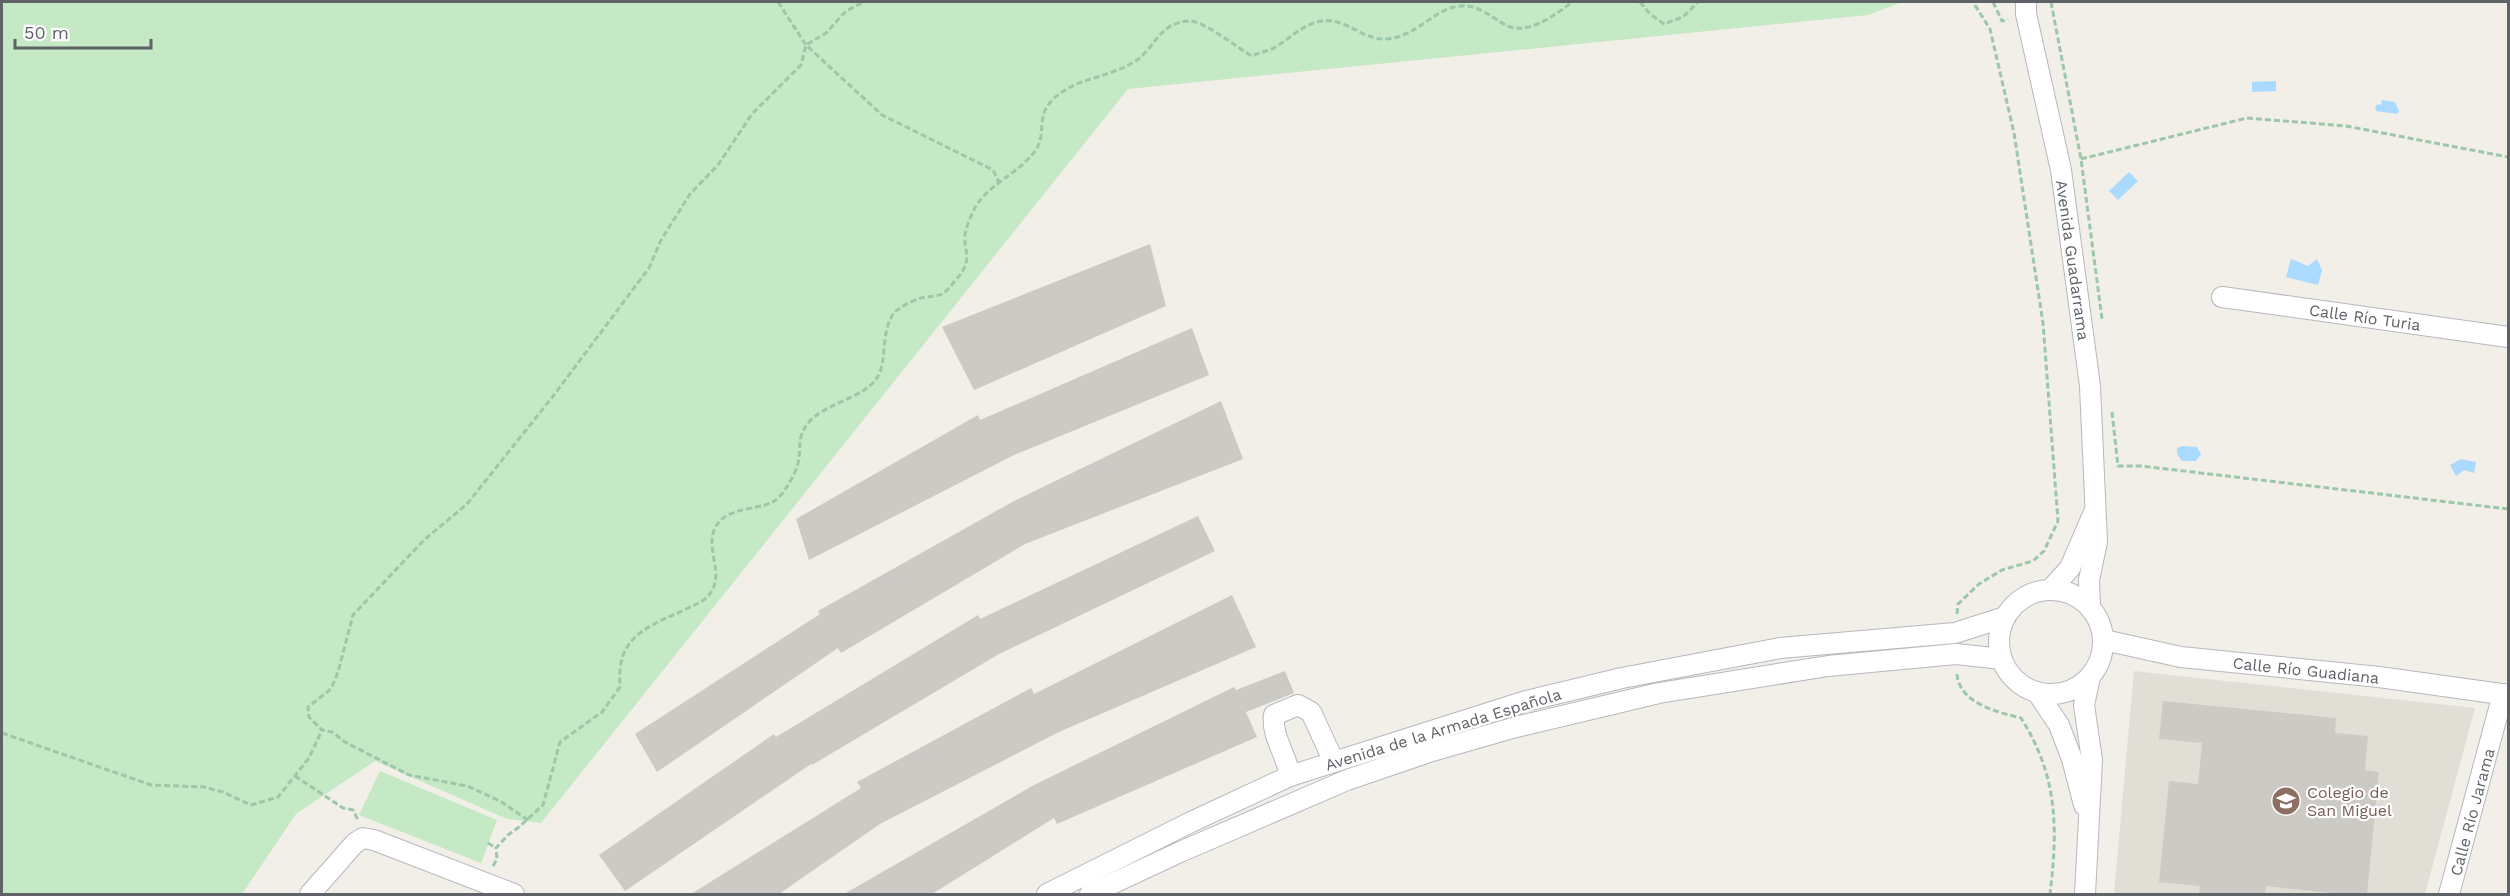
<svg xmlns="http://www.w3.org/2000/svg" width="2510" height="896" viewBox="0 0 2510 896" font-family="'Work Sans',sans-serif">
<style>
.education{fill:#e1ded6}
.green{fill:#c5e8c5}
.water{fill:#aadaff}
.building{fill:#cccac5}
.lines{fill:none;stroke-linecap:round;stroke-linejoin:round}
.minor-casing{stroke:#b5b8bc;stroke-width:22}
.path{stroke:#9cc7a9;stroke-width:3;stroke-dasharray:6 3;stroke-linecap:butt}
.minor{stroke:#fff;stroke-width:20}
.labels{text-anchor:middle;stroke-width:4.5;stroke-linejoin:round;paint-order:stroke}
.street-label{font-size:16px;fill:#5f6368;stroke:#fff}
.education-label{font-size:16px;fill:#785e54;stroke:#fff;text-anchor:start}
</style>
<rect width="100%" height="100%" fill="#f1efe8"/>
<polygon class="education" points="2134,671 2475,708 2425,894 2114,894"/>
<g class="green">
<polygon points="2,2 1902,2 1868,15 1128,89 541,823 507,819 375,761 296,814 242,894 2,894"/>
<polygon points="380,771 497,820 481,863 359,815"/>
</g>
<g class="water">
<polygon points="2276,81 2276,91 2252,92 2252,82"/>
<polygon points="2382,100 2395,102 2399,111 2397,114 2376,111 2375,107 2378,104 2381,105"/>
<polygon points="2129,172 2138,181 2118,200 2109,191"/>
<polygon points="2291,259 2308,266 2317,259 2322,270 2318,285 2286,277"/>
<polygon points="2183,446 2197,447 2201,454 2196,461 2182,461 2177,454 2177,448"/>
<polygon points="2461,459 2476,462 2474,473 2464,470 2456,476 2450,465"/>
</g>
<g class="building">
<polygon points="1150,244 1166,306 974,390 942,327"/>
<polygon points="1192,328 1209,375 1014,455 809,560 796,519 978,415 980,420"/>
<polygon points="1221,401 1243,459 1025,544 841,653 838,648 657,772 635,734 820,614 818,611 1014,501"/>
<polygon points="1198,516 1215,551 999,654 812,765 811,764 625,891 599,855 774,734 776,737 978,615 980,619"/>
<polygon points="1232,595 1256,647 1059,732 880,824 779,894 691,894 861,788 857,782 1031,688 1034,694"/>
<polygon points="1285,671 1294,693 1246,712 1257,737 1057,824 1054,818 932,894 844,894 1034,785 1234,687 1236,690"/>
<polygon points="2163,701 2336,718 2335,733 2368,736 2365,770 2379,772 2367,894 2330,894 2330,893 2266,886 2265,894 2199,894 2200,886 2159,882 2169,781 2198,784 2202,743 2159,739"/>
</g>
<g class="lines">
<g class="minor-casing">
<g id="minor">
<polyline points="2026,2 2026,14 2061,170 2090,386 2097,542 2089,580 2090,606"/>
<polyline points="2222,297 2508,337"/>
<polyline points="2051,589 2070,568 2094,512"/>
<circle cx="2051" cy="642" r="52"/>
<polyline points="2104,640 2181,657 2379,677 2508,695"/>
<polyline points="2037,692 2059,725 2072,759 2084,805"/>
<path d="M 1290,776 C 1287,756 1271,735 1274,715 L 1298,705 L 1311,712 L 1334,762"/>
<polyline points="310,894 355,843 363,838 374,840 514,894"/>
<polyline points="1047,894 1191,822 1290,776 1526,701 1622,678 1780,648 1955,633 2005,617"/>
<polyline points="1090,894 1180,852 1347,780 1429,752 1516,727 1659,693 1828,666 1956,654 2002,659"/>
<polyline points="2085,894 2092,760 2084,705 2090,677"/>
<polyline points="2449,894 2503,694"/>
</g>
</g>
<g class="path">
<polyline points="778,2 806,45 882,115 993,170 999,182"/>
<polyline points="1640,2 1650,14 1664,24 1683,17 1698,2"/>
<polyline points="1993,2 2002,21 2008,19"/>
<polyline points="2051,2 2081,159 2102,319"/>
<polyline points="2081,159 2247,118 2346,126 2508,157"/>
<polyline points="2112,412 2118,466 2141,466 2508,509"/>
<polyline points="1957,614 1958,604 1979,584 2002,570 2033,561 2044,551 2058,521 2043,323 2014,133 1990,29 1973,2"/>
<path d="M 1957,674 C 1959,703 1997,712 2021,718 C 2058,776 2058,829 2050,894"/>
<polyline points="2,733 151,785 204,787 223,792 251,805 278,797 309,758 322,730"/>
<polyline points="295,776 343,808 353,810 358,820"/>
<polyline points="528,820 500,801 467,786 409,775 345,742 332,732 322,730 309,717 308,707 331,689 338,672 353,615 424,540 467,504 554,395 649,268 661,240 690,194 718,165 752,114 801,65 806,45 826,33 846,11 864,2"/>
<polyline points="488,843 496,848"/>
<path d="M 493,866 L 497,859 L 496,848 L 508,835 L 519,827 L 543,805 L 560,742 L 602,712 L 620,687 C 616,638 644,628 682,611 C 692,606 702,603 709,595 C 728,573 699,543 720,521 C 734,506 765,510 777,499 C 785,492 796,473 798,463 C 802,447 796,439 808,423 C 825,403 864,398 877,378 C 888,361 880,331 894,313 C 899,307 914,300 921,298 C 928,296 936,297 942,294 C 948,291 955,280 960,275 C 972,258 964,252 965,235 C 966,227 972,213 976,206 C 991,182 1022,172 1037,148 C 1045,135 1038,117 1049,104 C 1070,77 1110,79 1137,60 C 1157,45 1159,23 1189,21 C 1203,20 1237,48 1252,56 C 1259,53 1267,51 1274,48 C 1288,40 1301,26 1317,22 C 1343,14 1362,41 1386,39 C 1417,37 1434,8 1461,6 C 1483,4 1499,26 1515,28 C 1534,31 1558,13 1572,2"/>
</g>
<use href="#minor" class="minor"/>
</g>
<defs>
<g id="school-disc" transform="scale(1.5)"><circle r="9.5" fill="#8d6e63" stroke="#fff"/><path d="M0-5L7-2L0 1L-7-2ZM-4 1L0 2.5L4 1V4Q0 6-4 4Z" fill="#fff"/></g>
</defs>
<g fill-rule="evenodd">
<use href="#school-disc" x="2286" y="801"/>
</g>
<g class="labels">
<g class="street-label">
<text transform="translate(2073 260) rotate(82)" y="6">Avenida Guadarrama</text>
<text transform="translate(2365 317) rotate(8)" y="6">Calle Río Turia</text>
<text transform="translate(2306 670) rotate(6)" y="6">Calle Río Guadiana</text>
<text transform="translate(1443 729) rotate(-17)" y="6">Avenida de la Armada Española</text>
<text transform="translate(2472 812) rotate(-75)" y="6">Calle Río Jarama</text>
</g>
<g class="education-label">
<text x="2307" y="798">Colegio de<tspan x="2307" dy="18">San Miguel</tspan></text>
</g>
</g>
<rect width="2510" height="896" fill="none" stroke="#5f6368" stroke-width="6"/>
<path d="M15 39v9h136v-9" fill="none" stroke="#5f6368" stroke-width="3"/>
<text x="24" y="39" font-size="18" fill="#5f6368" stroke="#ffffff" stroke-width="4.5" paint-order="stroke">50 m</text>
</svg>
